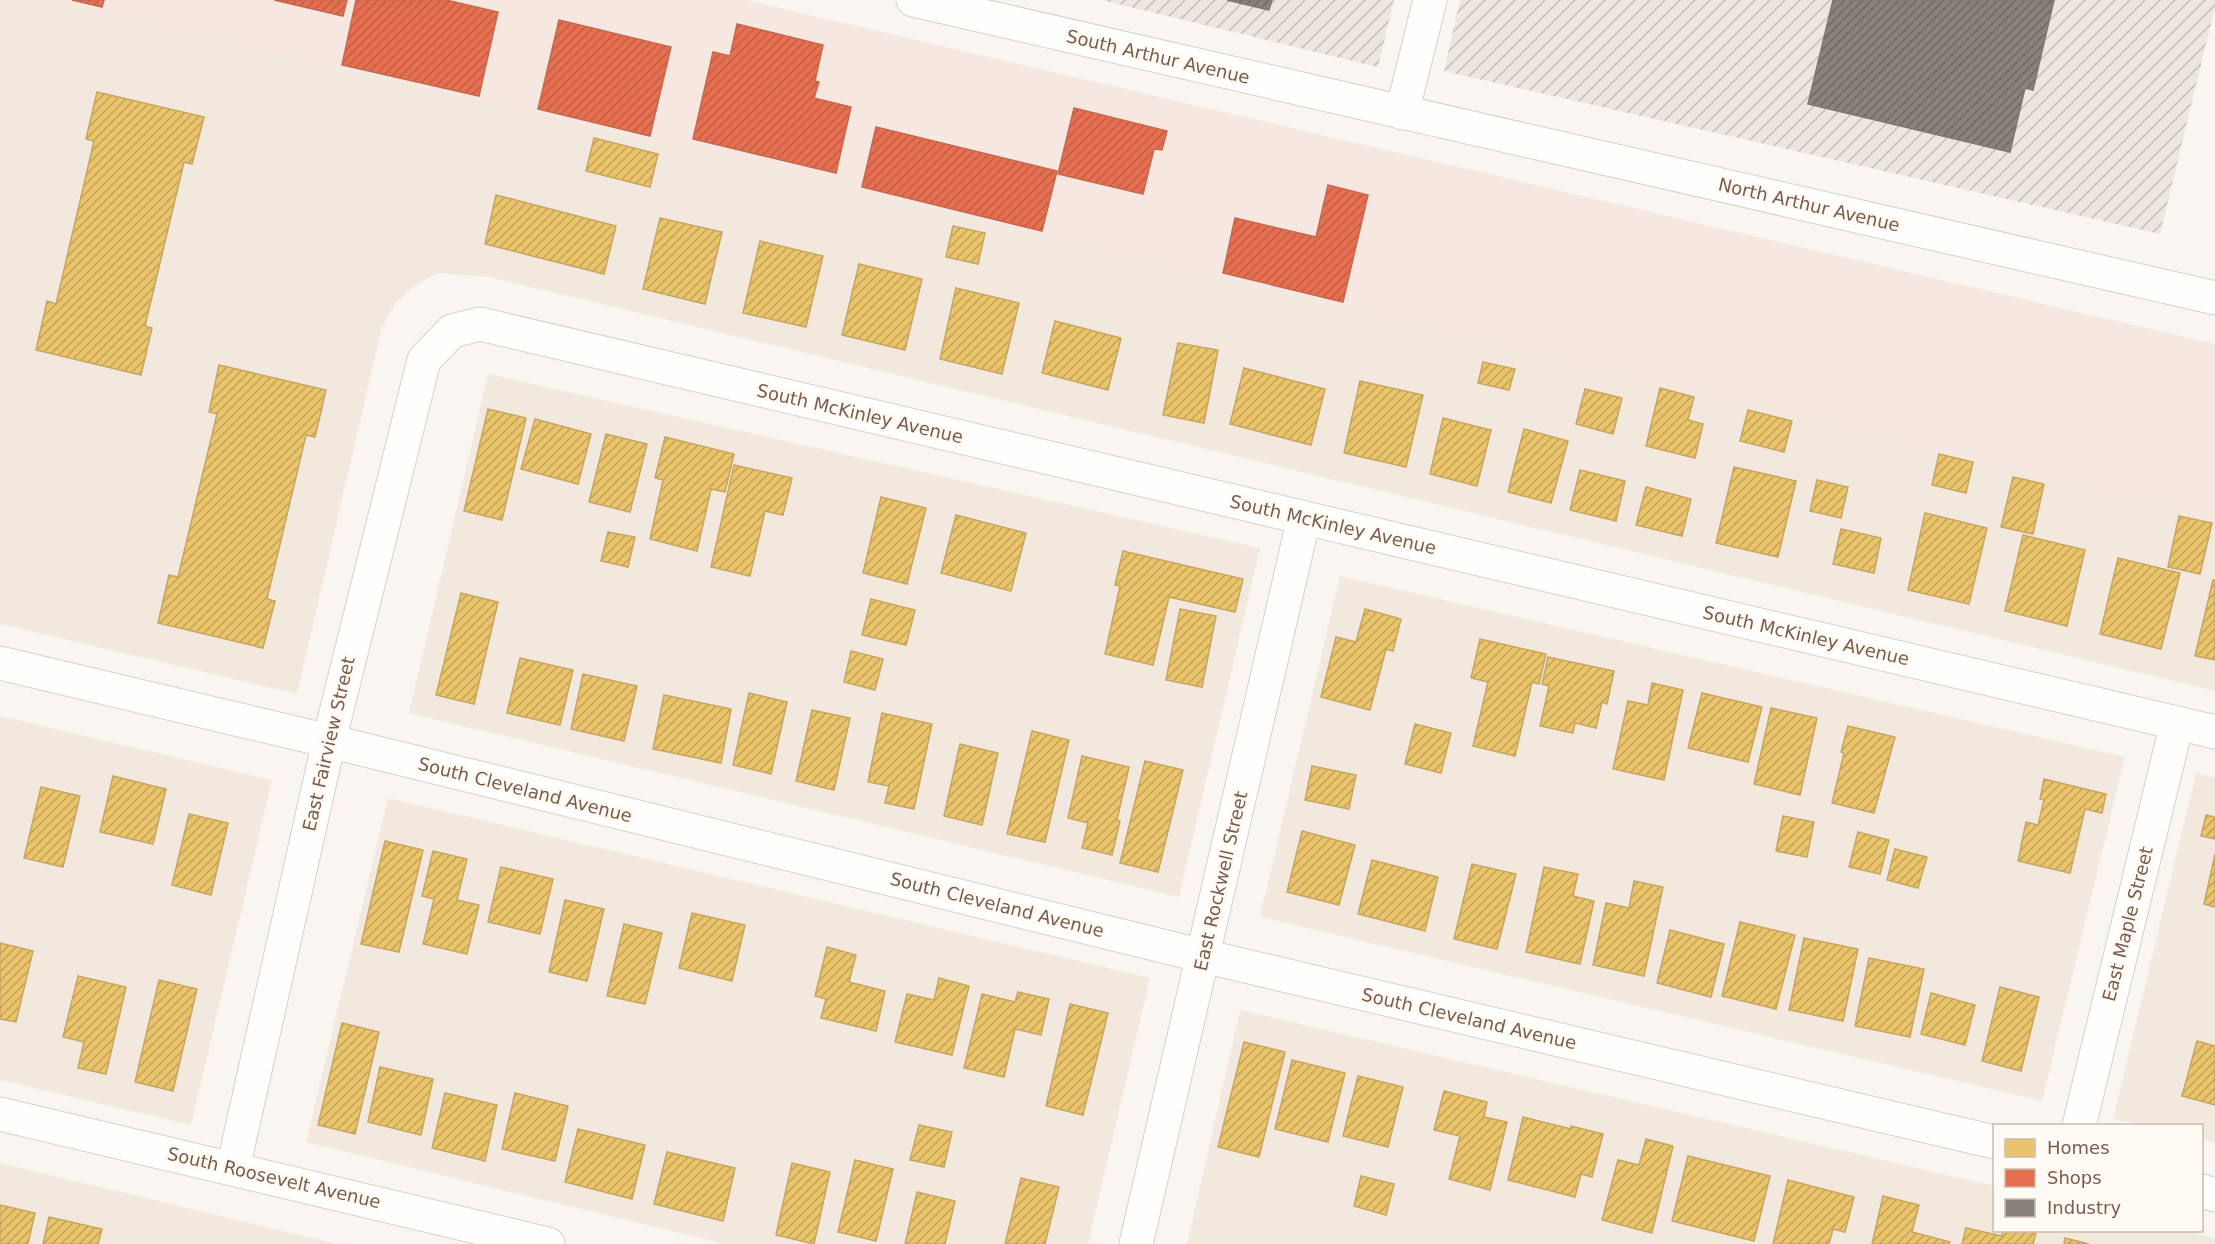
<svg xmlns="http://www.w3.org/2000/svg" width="2215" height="1244" viewBox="0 0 2215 1244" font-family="'DejaVu Sans',sans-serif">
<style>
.residential{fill:#f2e8de}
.commercial{fill:#f6e8e1}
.industrial{fill:url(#industrial-furrows)}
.homes{fill:url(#homes-hatch);stroke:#c8a561;stroke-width:1.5}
.shops{fill:url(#shops-hatch);stroke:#c66950;stroke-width:1.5}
.industry{fill:url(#industry-hatch);stroke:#85766e;stroke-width:1.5}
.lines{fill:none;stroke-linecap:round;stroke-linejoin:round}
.minor-casing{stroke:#d7d1cb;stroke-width:35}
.minor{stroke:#fefefd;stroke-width:33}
.labels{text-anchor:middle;stroke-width:6;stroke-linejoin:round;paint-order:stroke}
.street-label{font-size:18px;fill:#7a5c4d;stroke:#fffaf3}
</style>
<defs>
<pattern id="industrial-furrows" width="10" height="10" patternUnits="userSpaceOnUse" patternTransform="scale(1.5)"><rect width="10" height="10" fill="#ede5e0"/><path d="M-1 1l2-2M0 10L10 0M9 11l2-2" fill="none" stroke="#c5bdb8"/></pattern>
<pattern id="homes-hatch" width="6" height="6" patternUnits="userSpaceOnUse" patternTransform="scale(1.5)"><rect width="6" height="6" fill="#e9c46a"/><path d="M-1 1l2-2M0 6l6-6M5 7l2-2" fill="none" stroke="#c2a259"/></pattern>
<pattern id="shops-hatch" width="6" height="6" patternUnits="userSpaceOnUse" patternTransform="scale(1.5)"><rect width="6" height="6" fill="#e76f51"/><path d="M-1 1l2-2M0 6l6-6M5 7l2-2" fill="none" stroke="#c05e45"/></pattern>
<pattern id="industry-hatch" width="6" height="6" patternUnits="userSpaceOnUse" patternTransform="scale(1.5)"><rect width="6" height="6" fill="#8a817c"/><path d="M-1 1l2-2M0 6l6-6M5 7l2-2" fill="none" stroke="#716863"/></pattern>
</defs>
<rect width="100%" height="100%" fill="#f9f5f0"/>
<g class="residential">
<polygon points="0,0 41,0 481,100 2215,519 2215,691 489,277 438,273 414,286 395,304 382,327 297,694 0,624"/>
<polygon points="488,374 1260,548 1179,897 409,713"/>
<polygon points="1340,576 2125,757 2042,1101 1260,917"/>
<polygon points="0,716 272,780 191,1125 0,1080"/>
<polygon points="2196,773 2215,778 2215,1142 2202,1139 2202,1126 2143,1125 2113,1119"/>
<polygon points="388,798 1150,978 1088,1244 725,1244 306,1142"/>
<polygon points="1240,1010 1994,1186 1994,1230 2184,1230 2215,1238 2215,1244 1187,1244"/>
<polygon points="0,1163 337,1244 0,1244"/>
</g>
<polygon class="commercial" points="41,0 746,0 2215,344 2215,519 481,100"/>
<g class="industrial">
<polygon points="1101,0 1394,0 1378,67"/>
<polygon points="1460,0 2215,0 2215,7 2160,234 1444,71"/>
</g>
<g class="homes">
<polygon points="97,92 204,117 192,164 184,162 145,326 152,328 141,375 36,350 47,301 56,304 94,141 86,139"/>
<polygon points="594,138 658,154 650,187 586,171"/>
<polygon points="496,195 616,226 604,274 485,244"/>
<polygon points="660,218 722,232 705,304 643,289"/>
<polygon points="953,226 985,233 978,264 946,257"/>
<polygon points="760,241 823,256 806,327 743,313"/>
<polygon points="859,264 922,279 905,350 842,335"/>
<polygon points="956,288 1019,303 1002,374 940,359"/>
<polygon points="1055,321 1121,338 1108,390 1042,373"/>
<polygon points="1178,343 1218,350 1204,423 1163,415"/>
<polygon points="1483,362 1515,369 1509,390 1478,383"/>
<polygon points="219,365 326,390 315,437 306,435 267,599 275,601 263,648 158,623 169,575 178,577 217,414 209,412"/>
<polygon points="1244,368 1325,389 1311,445 1230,424"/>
<polygon points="1360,381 1423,395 1406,467 1344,453"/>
<polygon points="1660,388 1694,397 1688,420 1703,424 1695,458 1646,446"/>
<polygon points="1585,389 1622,398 1613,434 1576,424"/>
<polygon points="488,409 526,418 502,520 464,511"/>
<polygon points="1748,410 1792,421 1784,452 1740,441"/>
<polygon points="1443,418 1491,430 1477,486 1430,474"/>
<polygon points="535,419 591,434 578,484 521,469"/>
<polygon points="1524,429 1568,441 1551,503 1508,492"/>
<polygon points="606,434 647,444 630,512 589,502"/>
<polygon points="665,437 734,454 725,492 711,489 697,551 650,539 663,480 655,478"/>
<polygon points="1939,454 1973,462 1966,493 1932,485"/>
<polygon points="734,465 792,478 783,515 765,511 750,576 711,567"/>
<polygon points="1734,467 1796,481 1778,557 1716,543"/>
<polygon points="1580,470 1625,481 1616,521 1570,510"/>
<polygon points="2013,477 2044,484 2033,534 2001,527"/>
<polygon points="1817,480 1848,487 1841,518 1810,511"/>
<polygon points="1646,487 1691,499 1682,536 1636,525"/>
<polygon points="881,497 926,508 907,584 863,573"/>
<polygon points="1925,513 1987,528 1969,604 1908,590"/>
<polygon points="956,515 1026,533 1011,591 941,573"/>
<polygon points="2179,516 2212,523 2200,574 2168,567"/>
<polygon points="1841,529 1881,538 1874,573 1833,564"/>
<polygon points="608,532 635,537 628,567 601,561"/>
<polygon points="2023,535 2085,550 2067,626 2005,611"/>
<polygon points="1123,551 1243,579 1235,612 1169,597 1153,665 1105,654 1120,586 1115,585"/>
<polygon points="2118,558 2180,573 2161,649 2100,634"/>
<polygon points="2213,580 2215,580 2215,660 2195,656"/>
<polygon points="461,593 498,602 474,704 436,695"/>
<polygon points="871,599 915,610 906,645 862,635"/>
<polygon points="1180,609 1216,616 1202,687 1166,680"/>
<polygon points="1365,609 1401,619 1393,651 1386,649 1370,710 1321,697 1336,637 1356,642"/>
<polygon points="1480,639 1546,654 1539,684 1532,682 1515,756 1473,746 1488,682 1471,678"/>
<polygon points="851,651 883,659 875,690 844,682"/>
<polygon points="1548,657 1614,671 1607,704 1602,702 1596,728 1575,723 1573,733 1540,726 1549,686 1542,684"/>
<polygon points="520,658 573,670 560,725 507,713"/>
<polygon points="583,674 637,686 624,741 571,729"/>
<polygon points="1652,683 1683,690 1664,780 1613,769 1628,701 1648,705"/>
<polygon points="749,693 787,702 771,774 733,765"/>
<polygon points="1702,693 1762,707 1748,762 1688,748"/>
<polygon points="664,695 731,709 721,763 653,749"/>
<polygon points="1771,708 1817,718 1800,795 1754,784"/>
<polygon points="812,710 850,718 834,790 796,781"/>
<polygon points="882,713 932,724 914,809 885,803 889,786 868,782"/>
<polygon points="1415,724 1451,733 1441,773 1405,764"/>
<polygon points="1848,726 1895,737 1874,813 1832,803 1844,753 1841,752"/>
<polygon points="1032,731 1069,740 1045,842 1007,834"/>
<polygon points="960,744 998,753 982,825 944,816"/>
<polygon points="1082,756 1129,767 1117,820 1120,821 1112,855 1082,848 1088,823 1068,818"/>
<polygon points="1145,761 1183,770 1158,872 1120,863"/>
<polygon points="1312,766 1356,775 1349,809 1305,800"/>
<polygon points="113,776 166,789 153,844 100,832"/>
<polygon points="2044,779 2106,794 2102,813 2085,809 2070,873 2018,861 2026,822 2038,825 2044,800 2040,799"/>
<polygon points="41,787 80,796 63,867 24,858"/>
<polygon points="189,814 228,823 211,895 172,885"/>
<polygon points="2206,815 2215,817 2215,839 2201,836"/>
<polygon points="1783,816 1814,822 1807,857 1776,851"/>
<polygon points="1302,831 1355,845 1339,905 1287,892"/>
<polygon points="1858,832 1889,840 1880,874 1849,867"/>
<polygon points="385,841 423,850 399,952 361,944"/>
<polygon points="1895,849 1927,857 1918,888 1887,880"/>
<polygon points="433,851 467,859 457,900 479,905 467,954 423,944 434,899 422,896"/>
<polygon points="2215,854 2215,907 2204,904"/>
<polygon points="1372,860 1438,877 1425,931 1358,914"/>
<polygon points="1472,864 1516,874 1497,949 1454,939"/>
<polygon points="501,867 553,879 540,934 488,922"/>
<polygon points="1544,867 1578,874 1573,896 1594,901 1580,964 1526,952"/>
<polygon points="1634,881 1663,887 1644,976 1593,965 1606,903 1629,908"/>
<polygon points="565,900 604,909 587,981 549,972"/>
<polygon points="692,913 745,925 732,981 679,968"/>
<polygon points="1740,922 1795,935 1776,1009 1722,996"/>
<polygon points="624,924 662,933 645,1004 607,996"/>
<polygon points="1670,930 1724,944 1711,997 1657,983"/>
<polygon points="1804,938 1858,949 1843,1021 1789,1010"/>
<polygon points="0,943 33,951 16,1022 0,1019"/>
<polygon points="827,947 856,955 849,982 885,991 876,1031 821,1018 826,999 815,996"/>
<polygon points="1869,958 1924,969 1910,1037 1855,1026"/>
<polygon points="78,976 126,987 106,1074 78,1068 84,1042 63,1037"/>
<polygon points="939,978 969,986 952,1055 895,1042 907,994 934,1000"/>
<polygon points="159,980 197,989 173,1091 135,1082"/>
<polygon points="2000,987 2039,997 2021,1071 1982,1061"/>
<polygon points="1018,992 1049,999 1041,1035 1015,1029 1004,1077 964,1068 982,994 1015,1002"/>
<polygon points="1931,993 1975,1005 1965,1045 1921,1034"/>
<polygon points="1070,1004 1108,1013 1083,1115 1046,1106"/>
<polygon points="342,1023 379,1032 355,1134 318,1125"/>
<polygon points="2197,1041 2215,1046 2215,1105 2182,1096"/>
<polygon points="1244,1042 1285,1052 1259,1157 1218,1147"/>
<polygon points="1292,1060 1345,1073 1328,1142 1275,1129"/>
<polygon points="380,1067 433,1079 421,1135 368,1122"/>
<polygon points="1358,1076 1403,1087 1388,1147 1343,1136"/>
<polygon points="1444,1091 1487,1102 1484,1117 1507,1122 1490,1190 1449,1179 1460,1136 1434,1130"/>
<polygon points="445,1093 497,1105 485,1161 432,1148"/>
<polygon points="515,1093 568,1106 555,1161 502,1149"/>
<polygon points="1523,1117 1571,1129 1571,1126 1603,1134 1592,1177 1581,1174 1575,1197 1508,1180"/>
<polygon points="919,1125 952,1132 944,1167 910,1160"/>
<polygon points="578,1129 645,1145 632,1199 565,1182"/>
<polygon points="1646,1139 1673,1146 1652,1233 1602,1220 1618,1160 1639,1165"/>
<polygon points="667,1152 735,1168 723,1221 654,1204"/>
<polygon points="1688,1156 1770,1176 1754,1241 1672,1221"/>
<polygon points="855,1160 893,1169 876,1241 838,1232"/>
<polygon points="792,1163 830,1172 814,1244 776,1235"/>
<polygon points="1361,1176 1394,1184 1386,1215 1354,1206"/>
<polygon points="1021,1178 1059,1187 1045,1244 1005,1244"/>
<polygon points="1788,1180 1854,1197 1845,1232 1833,1229 1829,1244 1773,1244"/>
<polygon points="917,1192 955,1201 945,1244 905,1244"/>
<polygon points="1883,1196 1919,1205 1912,1232 1950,1242 1949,1244 1872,1244"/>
<polygon points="0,1205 35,1213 28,1244 0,1244"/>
<polygon points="49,1217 102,1229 98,1244 43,1244"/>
<polygon points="1966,1228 2002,1236 2003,1230 2026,1230 2036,1233 2033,1244 1962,1244"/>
<polygon points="2065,1238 2089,1244 2064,1244"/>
</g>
<g class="shops">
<polygon points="72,0 104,0 102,7"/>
<polygon points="274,0 347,0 343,16"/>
<polygon points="356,0 446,0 498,12 479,96 342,65"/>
<polygon points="559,20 671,47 650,136 538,109"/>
<polygon points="737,24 823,45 815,81 819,82 814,98 851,107 836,173 693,139 713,52 730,56"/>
<polygon points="1074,108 1167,131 1162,150 1154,149 1143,194 1058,174"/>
<polygon points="876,127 1057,171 1042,231 862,187"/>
<polygon points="1328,185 1368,195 1343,302 1223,273 1235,218 1316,237"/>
</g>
<g class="industry">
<polygon points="1227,0 1272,0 1269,10"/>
<polygon points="1833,0 2054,0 2033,90 2025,88 2010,152 1808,104"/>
</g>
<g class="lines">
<g class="minor-casing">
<g id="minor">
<polyline points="913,0 2215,298"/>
<polyline points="1402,113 1430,0"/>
<polyline points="0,663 329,741 1203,956 1994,1142"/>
<polyline points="0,1114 548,1244"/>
<polyline points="2079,1126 2177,723"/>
<polyline points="233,1168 329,741 424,360 452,331 480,324 2215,732"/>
<polyline points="2202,1191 2215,1195"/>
<polyline points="1136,1244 1304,518"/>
</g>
</g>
<use href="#minor" class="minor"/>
</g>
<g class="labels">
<g class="street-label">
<text transform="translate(1158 57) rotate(13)" y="6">South Arthur Avenue</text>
<text transform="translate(1809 205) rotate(13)" y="6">North Arthur Avenue</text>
<text transform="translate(860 414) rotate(13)" y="6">South McKinley Avenue</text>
<text transform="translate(1333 525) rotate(13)" y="6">South McKinley Avenue</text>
<text transform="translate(1806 636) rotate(13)" y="6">South McKinley Avenue</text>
<text transform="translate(329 744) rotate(-77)" y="6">East Fairview Street</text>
<text transform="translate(525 790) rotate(14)" y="6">South Cleveland Avenue</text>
<text transform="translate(1221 881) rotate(-77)" y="6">East Rockwell Street</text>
<text transform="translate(997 905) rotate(14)" y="6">South Cleveland Avenue</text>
<text transform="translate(2128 924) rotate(-76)" y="6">East Maple Street</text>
<text transform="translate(1469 1019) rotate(13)" y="6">South Cleveland Avenue</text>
<text transform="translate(274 1178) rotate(13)" y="6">South Roosevelt Avenue</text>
</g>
</g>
<rect x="1993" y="1124" width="210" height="108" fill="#fffaf3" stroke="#cabbb1" stroke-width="1.5"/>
<rect x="2005" y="1139" width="30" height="18" fill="#e9c46a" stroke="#cabbb1" stroke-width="1.5"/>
<text x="2047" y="1154" font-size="18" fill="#7a5c4d">Homes</text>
<rect x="2005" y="1169" width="30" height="18" fill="#e76f51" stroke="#cabbb1" stroke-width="1.5"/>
<text x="2047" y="1184" font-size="18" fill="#7a5c4d">Shops</text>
<rect x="2005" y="1199" width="30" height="18" fill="#8a817c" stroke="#cabbb1" stroke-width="1.5"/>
<text x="2047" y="1214" font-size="18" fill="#7a5c4d">Industry</text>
</svg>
